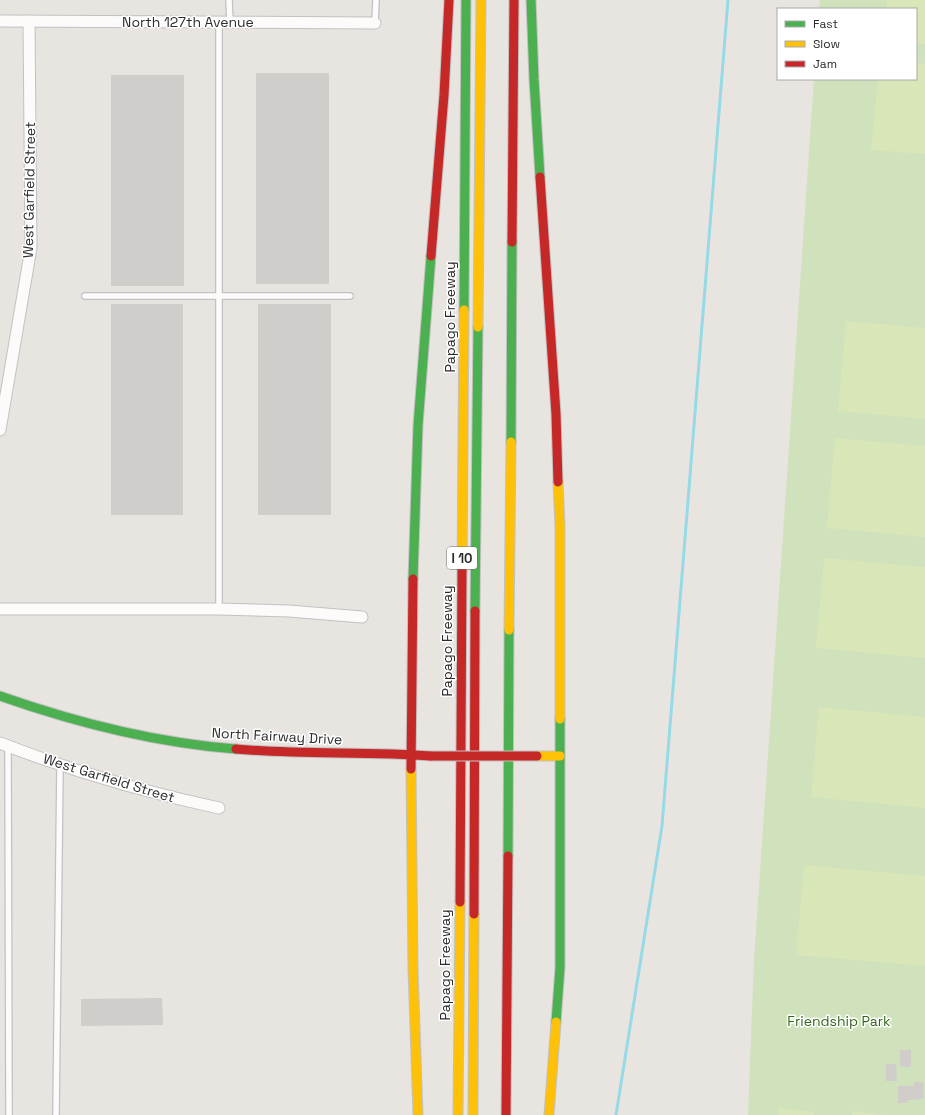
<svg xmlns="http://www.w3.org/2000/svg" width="925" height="1115" viewBox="0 0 925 1115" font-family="'Space Grotesk',sans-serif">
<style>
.green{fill:#cfe2bb}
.pitch{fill:#d9e6b8}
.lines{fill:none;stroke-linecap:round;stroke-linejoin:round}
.stream{stroke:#97dae7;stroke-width:3}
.building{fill:#d0cdca}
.lane-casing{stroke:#c2c1c2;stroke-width:8}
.street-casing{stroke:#c2c1c2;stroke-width:13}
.fast-casing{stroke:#c2c1c2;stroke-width:11}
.slow-casing{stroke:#c2c1c2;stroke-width:11}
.jam-casing{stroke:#c2c1c2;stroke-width:11}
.lane{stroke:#fcfbfa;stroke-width:5.5}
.street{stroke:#fcfbfa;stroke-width:11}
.fast{stroke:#4caf50;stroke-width:9}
.slow{stroke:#ffc107;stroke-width:9}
.jam{stroke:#c62828;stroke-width:9}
.jam-bridge-casing{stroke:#c2c1c2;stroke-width:11;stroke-linecap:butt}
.jam-bridge{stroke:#c62828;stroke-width:9}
.labels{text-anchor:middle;stroke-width:3;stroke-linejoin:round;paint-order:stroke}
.shield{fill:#fff;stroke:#6b6b6b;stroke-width:1}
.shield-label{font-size:13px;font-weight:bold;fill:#2b2b2b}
.street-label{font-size:14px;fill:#2b2b2b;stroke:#fff}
.park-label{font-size:14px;fill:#33661d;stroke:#fff}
</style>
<rect width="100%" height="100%" fill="#e8e4e0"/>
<polygon class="green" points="820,0 925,0 925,1115 748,1115 754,960 814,79 916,79 916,9 819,9"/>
<g class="pitch">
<polygon points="887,0 925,0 925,44 916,43 916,9 886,9"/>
<polygon points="916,63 925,64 925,154 871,150 878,79 916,79"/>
<polygon points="846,321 925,328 925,419 838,411"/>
<polygon points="835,438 925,446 925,537 827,528"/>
<polygon points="824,558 925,567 925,658 816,648"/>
<polygon points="819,707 925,717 925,808 811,797"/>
<polygon points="804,865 925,876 925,966 796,955"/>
<polygon points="779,1108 814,1112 814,1115 779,1115"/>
<polygon points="853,1111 883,1115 852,1115"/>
</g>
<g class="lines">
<polyline class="stream" points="616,1115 662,826 728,0"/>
</g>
<g class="building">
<rect x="256" y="73" width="73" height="211"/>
<rect x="111" y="75" width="73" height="211"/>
<rect x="111" y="304" width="72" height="211"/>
<rect x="258" y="304" width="73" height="211"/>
<polygon points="162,998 163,1025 81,1026 81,999"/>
<rect x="900" y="1050" width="11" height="17"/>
<polygon points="886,1064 896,1064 897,1081 886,1081"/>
<polygon points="914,1082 923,1082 924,1099 908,1100 908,1103 898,1103 898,1086 914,1086"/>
</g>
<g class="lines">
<g class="lane-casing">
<g id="lane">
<polyline points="229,0 230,22"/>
<polyline points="375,23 376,0"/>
<polyline points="85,296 350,296"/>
<polyline points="219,609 219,22"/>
<polyline points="8,746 9,1115"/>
<polyline points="56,1115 60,766"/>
</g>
</g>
<g class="street-casing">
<g id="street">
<polyline points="0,21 375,23"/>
<polyline points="0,430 31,248 29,21"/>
<polyline points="0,609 219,609 289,611 362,617"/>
<path d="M 0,743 C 72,771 144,792 219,808"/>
</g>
</g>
<g class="fast-casing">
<g id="fast">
<polyline points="531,0 534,80 540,177"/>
<polyline points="464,310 466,0"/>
<polyline points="511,442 512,242"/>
<polyline points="413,579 418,425 431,256"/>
<polyline points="475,611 478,327"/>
<path d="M 0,696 C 77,723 155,743 236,749"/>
<polyline points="508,856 509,630"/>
<polyline points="556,1022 560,968 560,719"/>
</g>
</g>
<g class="slow-casing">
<g id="slow">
<polyline points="478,327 481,0"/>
<polyline points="558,482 560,526 560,719"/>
<polyline points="462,570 464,310"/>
<polyline points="509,630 511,442"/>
<polyline points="537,756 560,756"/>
<polyline points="411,769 413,969 418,1115"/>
<polyline points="458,1115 460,902"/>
<polyline points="473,1115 474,914"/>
<polyline points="549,1115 556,1022"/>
</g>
</g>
<g class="jam-casing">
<g id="jam">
<polyline points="540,177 556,414 558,482"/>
<polyline points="512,242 514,0"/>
<polyline points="431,256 444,95 449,0"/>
<path d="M 236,749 C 301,755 366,751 431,756"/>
<polyline points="411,769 413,579"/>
<polyline points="460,902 462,570"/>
<polyline points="474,914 475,611"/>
<polyline points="506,1115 508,856"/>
</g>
</g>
<use href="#lane" class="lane"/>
<use href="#street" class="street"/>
<use href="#fast" class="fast"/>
<use href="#slow" class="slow"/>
<use href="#jam" class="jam"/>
<g class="jam-bridge-casing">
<polyline id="jam-bridge" points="431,756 537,756"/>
</g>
<use href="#jam-bridge" class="jam-bridge"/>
</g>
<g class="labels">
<rect class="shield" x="447" y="547" width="30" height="22" rx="3"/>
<g class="shield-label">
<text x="462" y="563">I 10</text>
</g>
<g class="street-label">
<text x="188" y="27">North 127th Avenue</text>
<text transform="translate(29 190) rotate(-89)" y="5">West Garfield Street</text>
<text transform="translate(450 317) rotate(-90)" y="5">Papago Freeway</text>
<text transform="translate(447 641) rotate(-90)" y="5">Papago Freeway</text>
<text transform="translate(277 736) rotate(3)" y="5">North Fairway Drive</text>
<text transform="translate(109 778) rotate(17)" y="5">West Garfield Street</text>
<text transform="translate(445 965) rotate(-90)" y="5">Papago Freeway</text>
</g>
<g class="park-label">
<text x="839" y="1026">Friendship Park</text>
</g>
</g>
<rect x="777" y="8" width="140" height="72" fill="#ffffff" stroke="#aaaaaa"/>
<rect x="785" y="21" width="20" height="6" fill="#4caf50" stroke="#aaaaaa"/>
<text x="813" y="28" font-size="12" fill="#2b2b2b">Fast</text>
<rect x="785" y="41" width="20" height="6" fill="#ffc107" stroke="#aaaaaa"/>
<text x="813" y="48" font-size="12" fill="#2b2b2b">Slow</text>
<rect x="785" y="61" width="20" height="6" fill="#c62828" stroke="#aaaaaa"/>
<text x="813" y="68" font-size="12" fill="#2b2b2b">Jam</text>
</svg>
